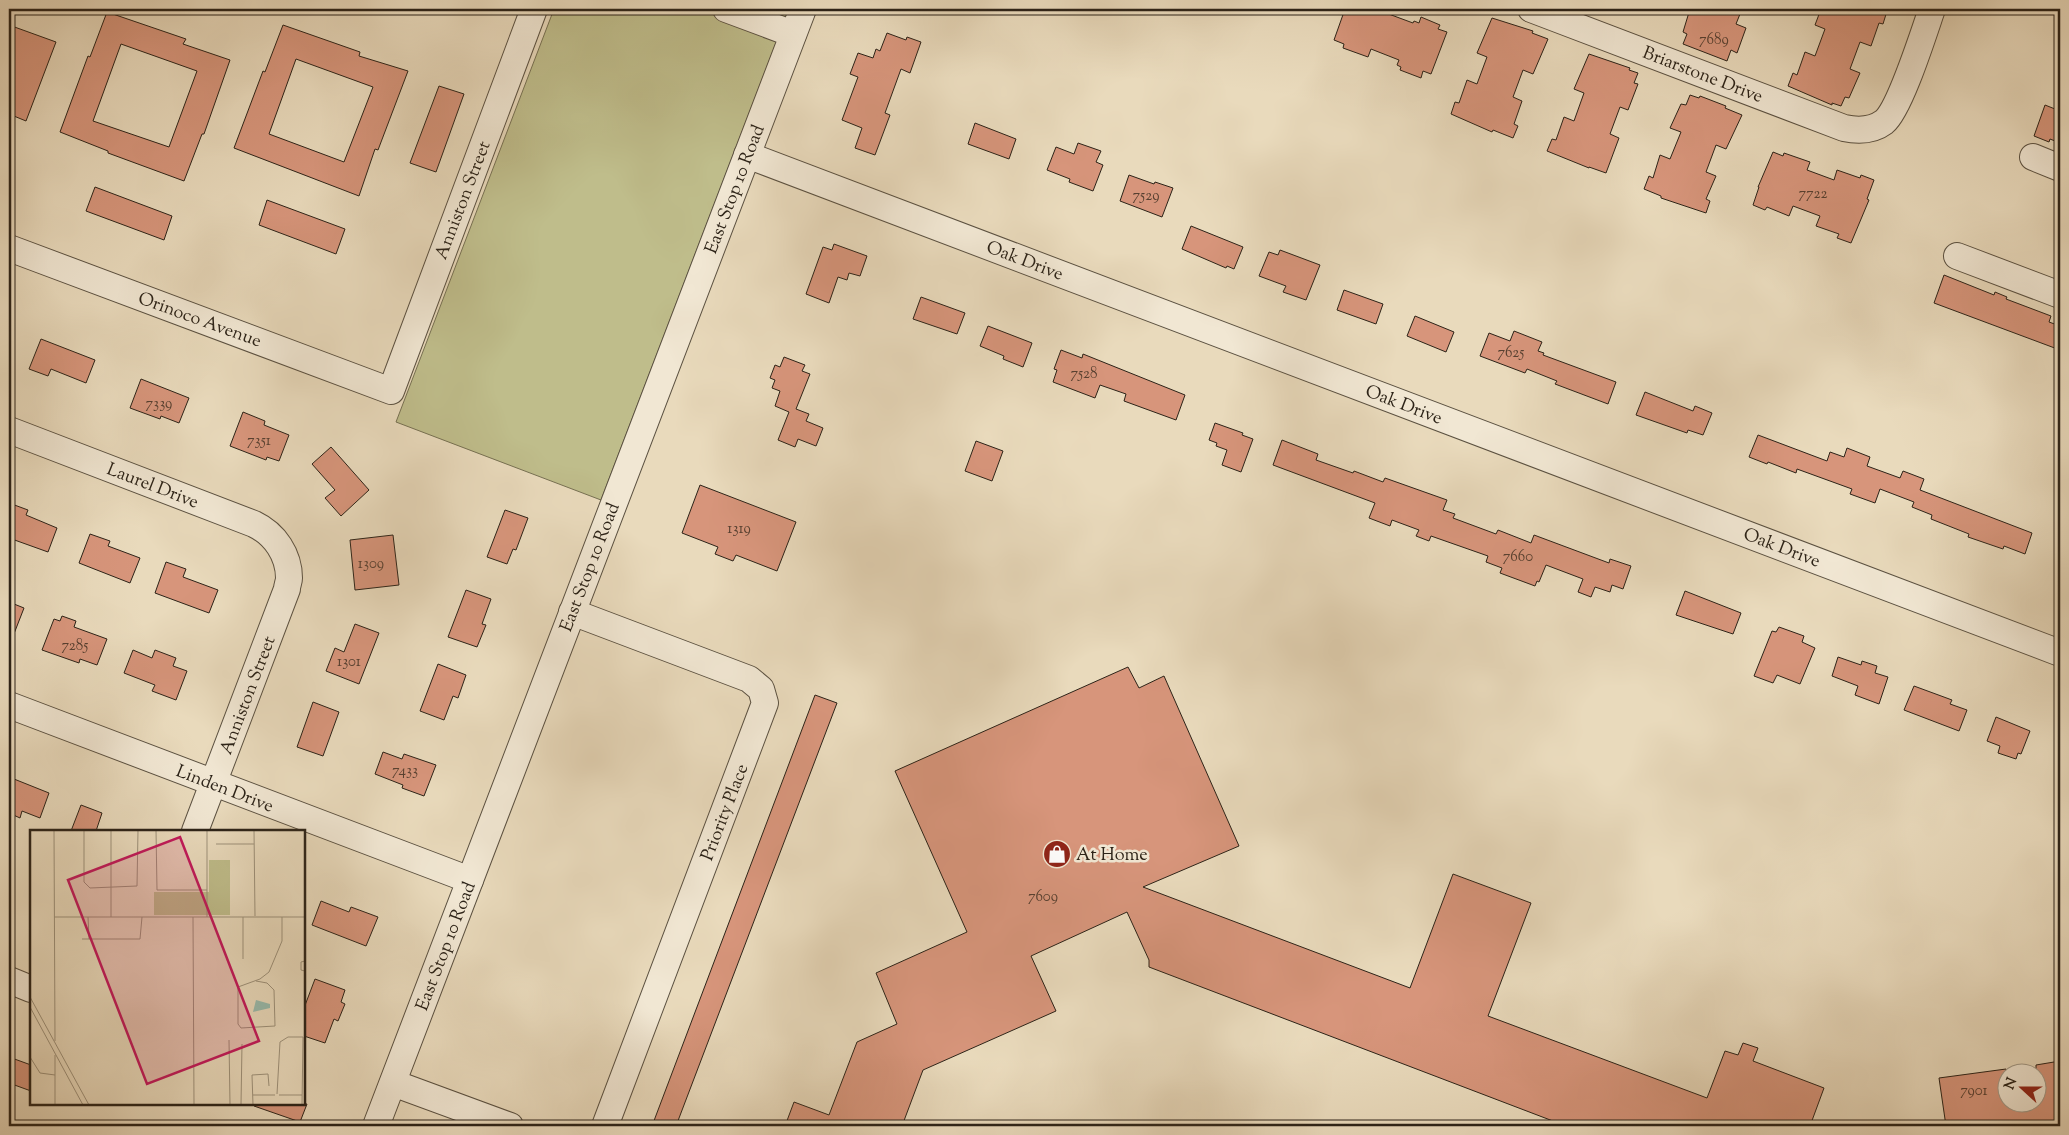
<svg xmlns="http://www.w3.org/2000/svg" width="2069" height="1135" viewBox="0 0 2069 1135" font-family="'Sorts Mill Goudy',serif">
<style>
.green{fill:#bfbd8b;stroke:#767052}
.building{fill:#d7957b;stroke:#2c2318;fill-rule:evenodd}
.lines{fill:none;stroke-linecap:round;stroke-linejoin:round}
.minor-casing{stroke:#5b5141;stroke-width:28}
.minor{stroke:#f1e7d3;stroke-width:26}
.labels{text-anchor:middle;stroke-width:5;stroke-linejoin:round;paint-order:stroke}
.number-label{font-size:15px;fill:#574031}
.street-label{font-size:18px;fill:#2c2318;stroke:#f1e7d3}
.poi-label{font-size:18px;fill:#2c2318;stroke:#f1e7d3;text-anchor:start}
.inset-road{fill:none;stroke:#9d917a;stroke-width:1}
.view{fill:#c2185b;fill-opacity:0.15;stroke:#c2185b;stroke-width:2.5}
.inset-edge{fill:none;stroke:#2c2318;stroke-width:2.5}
</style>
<rect width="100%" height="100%" fill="#e9dabc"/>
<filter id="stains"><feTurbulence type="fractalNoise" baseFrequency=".004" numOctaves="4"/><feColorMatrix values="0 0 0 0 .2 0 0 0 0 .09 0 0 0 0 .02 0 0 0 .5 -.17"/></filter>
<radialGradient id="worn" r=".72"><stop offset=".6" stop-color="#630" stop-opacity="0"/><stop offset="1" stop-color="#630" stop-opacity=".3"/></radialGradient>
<polygon class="green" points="554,9 789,9 601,500 396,422"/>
<g class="building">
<polygon points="1345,9 1388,9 1386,13 1413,23 1414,21 1419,23 1421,17 1440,25 1438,29 1447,32 1431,74 1423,71 1421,78 1400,70 1401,67 1397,65 1399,60 1371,49 1368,57 1343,48 1344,44 1334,40"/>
<polygon points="1690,9 1742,9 1736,24 1746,28 1737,53 1731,50 1727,61 1683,44 1687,34 1683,32"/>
<polygon points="1821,9 1884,9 1887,11 1883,24 1879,23 1871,46 1860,42 1850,69 1860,73 1849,98 1845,97 1841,106 1832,103 1832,105 1788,86 1793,73 1797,75 1805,52 1815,56 1825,29 1815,25"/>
<path d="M 107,12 L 186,39 L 183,44 L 230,60 L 204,134 L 202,134 L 184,181 L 108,153 L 108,151 L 60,132 L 88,56 L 90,57 ZM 121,44 L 197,71 L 169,147 L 93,121 Z"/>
<polygon points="1492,18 1533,31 1532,33 1548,39 1533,74 1523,70 1513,97 1522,101 1514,124 1518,126 1513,138 1493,130 1492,132 1451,114 1455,102 1459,103 1467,80 1477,84 1487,57 1477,53"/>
<polygon points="9,25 56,42 26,121 9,114"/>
<path d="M 283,25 L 360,52 L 359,56 L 408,71 L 378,150 L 375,149 L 359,196 L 234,148 L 263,71 L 265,72 ZM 296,59 L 373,87 L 344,162 L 269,134 Z"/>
<polygon points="887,33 906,40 907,37 921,42 910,73 901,69 885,113 890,115 875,155 855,148 862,128 842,120 858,77 850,74 858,53 873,58 876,49 880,51"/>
<polygon points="1589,54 1630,68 1629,70 1638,73 1634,83 1638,84 1628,110 1620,107 1610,134 1619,138 1606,173 1589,167 1589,168 1547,151 1552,139 1556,140 1564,117 1574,121 1584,93 1574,89"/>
<polygon points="439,86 464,94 436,172 410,163"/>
<polygon points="1690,95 1699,98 1700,96 1726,106 1725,108 1742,115 1726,149 1716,145 1706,172 1716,176 1706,199 1710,201 1706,213 1661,198 1661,196 1644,189 1649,176 1653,178 1660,155 1670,159 1681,132 1670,128 1681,104 1686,105"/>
<polygon points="2045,105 2060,111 2060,143 2050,139 2049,142 2034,136"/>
<polygon points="975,123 1016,139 1009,159 968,144"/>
<polygon points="1078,143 1101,151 1096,162 1103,165 1093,191 1069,182 1070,179 1047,170 1056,147 1074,154"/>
<polygon points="1773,152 1783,156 1784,153 1810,162 1807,170 1834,180 1837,170 1860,178 1861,175 1874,180 1867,199 1869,200 1851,243 1837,238 1839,234 1816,226 1820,216 1793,206 1789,216 1767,207 1765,210 1753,205 1759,187 1758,187"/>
<polygon points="1129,175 1154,184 1155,182 1173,188 1162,217 1120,201"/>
<polygon points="95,187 172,216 164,240 86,211"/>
<polygon points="267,200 345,229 336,254 259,225"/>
<polygon points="1191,226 1243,247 1234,269 1227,266 1226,268 1182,249"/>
<polygon points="834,244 867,256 860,276 849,273 847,280 838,277 829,303 806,294 823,247 832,250"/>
<polygon points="1280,250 1320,265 1306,300 1283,292 1286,286 1259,276 1269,252 1278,255"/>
<polygon points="1944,275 1994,295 1995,292 2007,297 2006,299 2051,316 2049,322 2060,326 2060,350 1934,303"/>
<polygon points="1344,290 1383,304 1376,324 1337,310"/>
<polygon points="921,297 965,313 957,334 913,319"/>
<polygon points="1415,316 1454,332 1446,352 1407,336"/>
<polygon points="988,326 1032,343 1023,367 1003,359 1004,356 980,346"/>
<polygon points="1514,331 1542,342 1538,351 1544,353 1543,355 1616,382 1608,404 1555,384 1557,381 1527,369 1525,373 1480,356 1489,333 1510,341"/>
<polygon points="41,339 95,360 86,383 51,369 48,376 29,369"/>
<polygon points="1061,350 1082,358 1083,354 1185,395 1176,420 1124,401 1126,394 1100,385 1095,398 1053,382 1057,370 1054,369"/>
<polygon points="784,357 805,365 802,371 810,374 796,409 809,414 806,421 823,428 816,446 798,439 795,447 778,440 789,412 775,406 780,391 772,388 775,380 770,378 775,365 780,367"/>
<polygon points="141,379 189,398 179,423 161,416 160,419 130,408"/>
<polygon points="1645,392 1693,411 1695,406 1712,413 1703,435 1688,430 1687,433 1636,415"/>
<polygon points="243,412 265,421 264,425 289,435 279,461 267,457 266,460 230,446"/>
<polygon points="1215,423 1243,433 1242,435 1253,439 1241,472 1222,465 1227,450 1216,446 1217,443 1209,440"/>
<polygon points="1758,435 1827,461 1830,452 1844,457 1847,448 1870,457 1867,466 1900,478 1903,471 1924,479 1920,490 2032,533 2025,554 2004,546 2003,549 1968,537 1969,534 1931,519 1932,515 1912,507 1914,502 1880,489 1875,503 1850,494 1852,489 1797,469 1796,473 1768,462 1767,464 1749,457"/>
<polygon points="1282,440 1318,454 1316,460 1353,473 1354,471 1383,482 1385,478 1447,500 1443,510 1455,514 1453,518 1496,534 1498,530 1531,543 1534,535 1609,563 1610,559 1631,566 1623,589 1612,585 1610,592 1595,587 1591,597 1578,592 1583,579 1546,565 1539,582 1537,581 1535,586 1500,573 1502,568 1486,562 1488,556 1431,536 1429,541 1416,536 1419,530 1392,520 1390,526 1369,518 1375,503 1273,465"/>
<polygon points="976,441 1003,451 992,481 965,471"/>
<polygon points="331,447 369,490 341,516 325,498 335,490 312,464"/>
<polygon points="700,485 796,522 777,571 736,555 733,561 715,554 718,547 682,533"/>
<polygon points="9,503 28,510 26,515 57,528 48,552 9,538"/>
<polygon points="505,510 528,518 516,550 513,549 507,564 487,557"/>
<polygon points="90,534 110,541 108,546 140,558 130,583 79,563"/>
<polygon points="393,535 399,585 355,590 350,540"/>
<polygon points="166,562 186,569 183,577 218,590 209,613 155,593"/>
<polygon points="466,590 491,599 482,624 486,625 477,647 448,637"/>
<polygon points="1685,591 1741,613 1733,634 1676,615"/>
<polygon points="9,602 24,608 10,644 9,644"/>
<polygon points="62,616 76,621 74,627 107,639 97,665 80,659 79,663 42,650 54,619 60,621"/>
<polygon points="355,624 379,633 359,684 326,671 335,648 344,652"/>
<polygon points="1779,627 1804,636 1802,642 1815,648 1800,684 1777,675 1773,683 1754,676 1772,631 1776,632"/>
<polygon points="133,650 152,658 155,650 176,658 173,666 187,671 176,700 152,691 155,685 124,673"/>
<polygon points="1838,657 1861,665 1862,661 1877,666 1875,673 1888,677 1879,704 1855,695 1858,686 1832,676"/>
<polygon points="438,664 466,675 458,698 453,696 444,720 420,711"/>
<polygon points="1128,667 1139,688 1164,676 1239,846 1143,887 1410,988 1453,874 1531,903 1488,1016 1707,1098 1725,1051 1738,1055 1743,1043 1758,1048 1753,1061 1824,1088 1810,1126 1566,1126 1149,967 1149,960 1127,912 1031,956 1056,1011 923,1070 902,1126 785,1126 794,1102 829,1115 857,1042 897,1024 876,973 967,932 895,771"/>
<polygon points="1914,686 1952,700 1950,704 1967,710 1959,731 1904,710"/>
<polygon points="815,695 837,703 676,1126 652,1126"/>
<polygon points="313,702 339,712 323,756 297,747"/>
<polygon points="1996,717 2030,731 2021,754 2018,753 2016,759 1998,753 2000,746 1987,741"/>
<polygon points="383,752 402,759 404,754 436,765 424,796 402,788 403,785 375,774"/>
<polygon points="9,777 49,793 40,818 22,811 20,818 9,813"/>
<polygon points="81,805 102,813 96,831 71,831"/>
<polygon points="321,901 349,912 351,907 378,917 366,946 312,925"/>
<polygon points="315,979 345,990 341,1002 345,1004 338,1021 334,1019 325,1043 304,1036 304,1008"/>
<polygon points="9,1057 31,1065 31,1091 9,1083"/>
<polygon points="2060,1061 2060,1126 1946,1126 1939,1078 2006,1069 2006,1102 2036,1102 2036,1065"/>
<polygon points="254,1104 307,1104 300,1122 254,1106"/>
</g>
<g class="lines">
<g class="minor-casing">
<g id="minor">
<polyline points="726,9 793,34"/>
<path d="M 1531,9 L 1844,128 C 1858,131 1872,131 1884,122 C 1900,109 1924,32 1932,9"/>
<polyline points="747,155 2060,653"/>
<polyline points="2033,157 2060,168"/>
<polyline points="9,248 391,391 534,9"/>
<polyline points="1957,256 2060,295"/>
<path d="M 9,430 L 254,524 C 275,534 289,555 289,578 C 289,582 287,585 287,589 L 195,831"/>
<polyline points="572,612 749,679 761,689 765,703 605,1126"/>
<polyline points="9,705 470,880"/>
<polyline points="9,980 31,989"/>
<polyline points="393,1083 510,1126"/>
<polyline points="376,1126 803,9"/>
</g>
</g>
<use href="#minor" class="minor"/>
</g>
<defs>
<g id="shop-disc" transform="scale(1.4375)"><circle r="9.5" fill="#8f2418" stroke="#f1e7d3"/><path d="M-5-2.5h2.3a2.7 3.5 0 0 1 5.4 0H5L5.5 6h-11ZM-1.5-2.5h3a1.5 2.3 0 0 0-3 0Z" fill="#fff"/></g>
</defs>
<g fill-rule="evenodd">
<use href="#shop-disc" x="1057" y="854"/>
</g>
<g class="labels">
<g class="number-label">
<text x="1714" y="44">7689</text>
<text x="1813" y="198">7722</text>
<text x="1146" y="200">7529</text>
<text x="1511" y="357">7625</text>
<text x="1084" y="378">7528</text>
<text x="159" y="408">7339</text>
<text x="259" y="445">7351</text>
<text x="739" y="533">1319</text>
<text x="1518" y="561">7660</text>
<text x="371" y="568">1309</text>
<text x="75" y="650">7285</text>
<text x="349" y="666">1301</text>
<text x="405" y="775">7433</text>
<text x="1043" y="901">7609</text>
<text x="1974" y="1095">7901</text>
</g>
<g class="street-label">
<text transform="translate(1703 74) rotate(21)" y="6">Briarstone Drive</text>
<text transform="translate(734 189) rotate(-69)" y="6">East Stop 10 Road</text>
<text transform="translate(462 200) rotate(-69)" y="6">Anniston Street</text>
<text transform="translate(1025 260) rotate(21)" y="6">Oak Drive</text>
<text transform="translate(200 319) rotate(20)" y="6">Orinoco Avenue</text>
<text transform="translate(1404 404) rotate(21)" y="6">Oak Drive</text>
<text transform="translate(153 485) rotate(21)" y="6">Laurel Drive</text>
<text transform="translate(1782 547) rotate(21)" y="6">Oak Drive</text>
<text transform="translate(589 567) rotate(-69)" y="6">East Stop 10 Road</text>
<text transform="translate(247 695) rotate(-69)" y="6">Anniston Street</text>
<text transform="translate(225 788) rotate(21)" y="6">Linden Drive</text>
<text transform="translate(724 812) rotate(-69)" y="6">Priority Place</text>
<text transform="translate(445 946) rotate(-69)" y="6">East Stop 10 Road</text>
</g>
<g class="poi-label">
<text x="1076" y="860">At Home</text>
</g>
</g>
<g transform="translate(30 830)">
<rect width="275" height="275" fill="#e9dabc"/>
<path d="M 179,30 L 200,30 L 200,85 L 124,85 L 124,62 L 179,62 Z" fill="#bfbd8b"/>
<path d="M 226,170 L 240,174 L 240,178 L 223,182 Z" fill="#98bbad"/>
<path class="inset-road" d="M 24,0 L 25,211M 54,0 L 54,52 L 60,58 L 107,56 L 108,0M 81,0 L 81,87M 126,0 L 127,60 L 177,60M 177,0 L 177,87M 224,0 L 225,86M 186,14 L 224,14M 24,87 L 275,87M 58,87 L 59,109M 163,87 L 164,275M 213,87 L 213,129M 52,109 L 110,109 L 112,87M 275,131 L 271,132 L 271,140 L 275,141M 226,151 L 237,153 L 244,160 L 245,196 L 211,198 L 208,194 L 208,157 L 230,149 L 239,142 L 252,111 L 252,87M 0,167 L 59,275M 0,177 L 53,275M 275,180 L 275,197M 199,210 L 200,275M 0,227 L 10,243 L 25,245M 247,264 L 250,212 L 258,207 L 273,207 L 272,275M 223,265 L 245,265M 249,265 L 272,265M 25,275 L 25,225M 211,275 L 212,214M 223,275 L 222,245 L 238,244 L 239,256"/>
<path class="view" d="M 150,7 L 229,211 L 117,254 L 38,50 Z"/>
<rect width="275" height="275" class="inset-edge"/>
</g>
<rect width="2069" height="1135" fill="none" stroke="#e9dabc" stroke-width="30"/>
<rect x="10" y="10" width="2049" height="1115" fill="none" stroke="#2c2318" stroke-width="2.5"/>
<rect x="15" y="15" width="2039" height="1105" fill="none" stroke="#2c2318"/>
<g transform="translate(2022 1088) rotate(291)"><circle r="24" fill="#f1e7d3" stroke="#a29988"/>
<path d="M0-4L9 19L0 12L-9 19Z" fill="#8f2418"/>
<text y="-8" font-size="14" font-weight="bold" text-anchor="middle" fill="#2c2318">N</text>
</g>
<rect width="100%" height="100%" filter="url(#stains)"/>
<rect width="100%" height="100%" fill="url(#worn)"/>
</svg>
